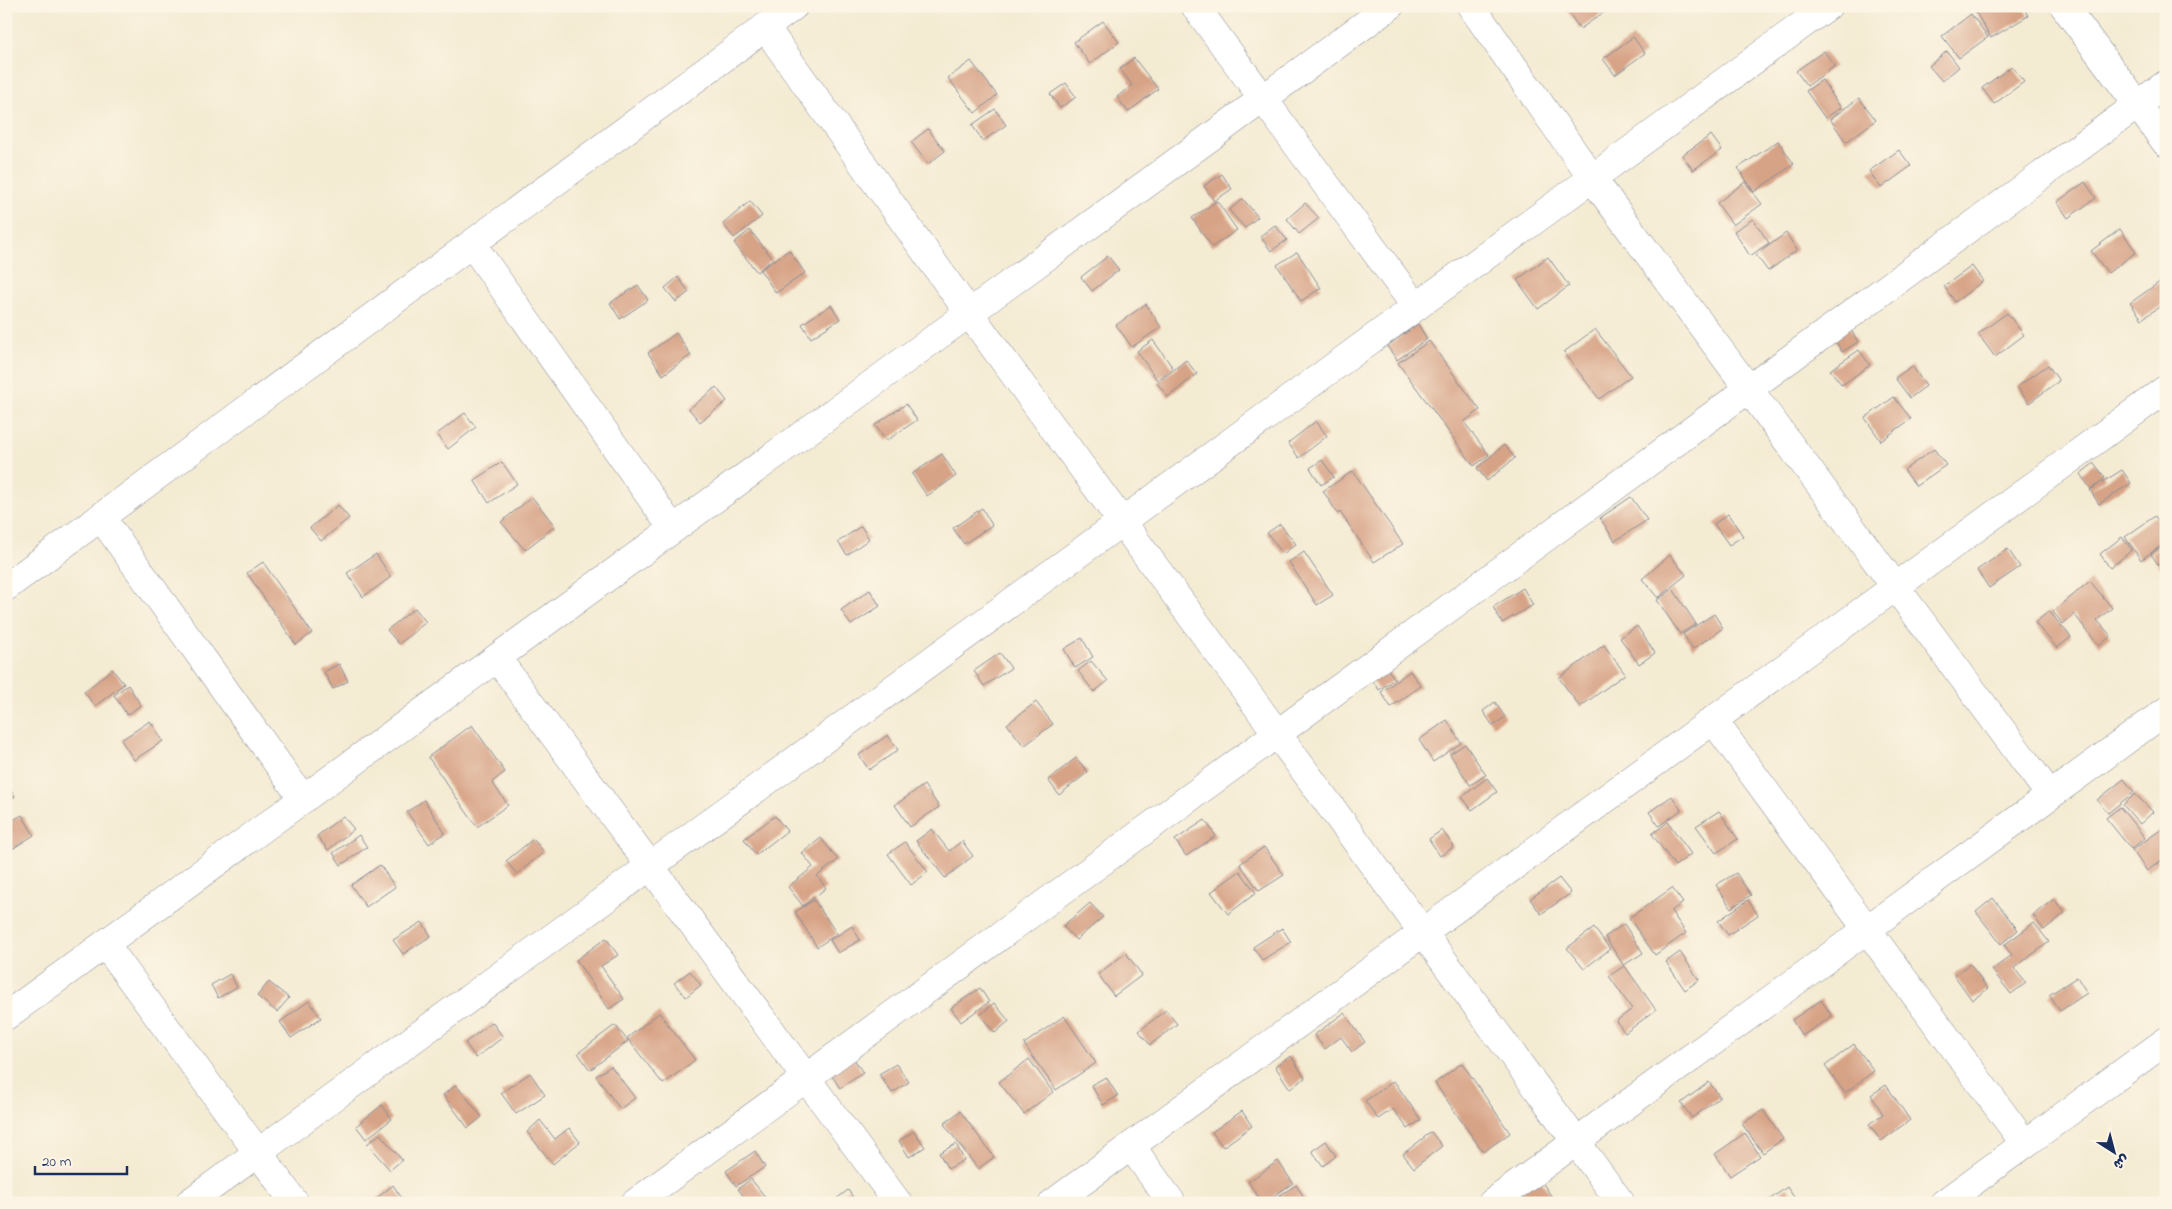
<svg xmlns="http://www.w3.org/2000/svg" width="2172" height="1209" viewBox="0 0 2172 1209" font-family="'Indie Flower','Playpen Sans Arabic',sans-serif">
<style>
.building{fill:#d7a386}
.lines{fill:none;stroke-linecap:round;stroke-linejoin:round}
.minor-casing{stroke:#888d98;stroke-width:29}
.minor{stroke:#fff;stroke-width:28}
</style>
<rect width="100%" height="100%" fill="#fcf5e5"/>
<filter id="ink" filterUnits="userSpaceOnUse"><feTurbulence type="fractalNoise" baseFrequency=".02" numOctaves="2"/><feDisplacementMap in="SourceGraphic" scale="10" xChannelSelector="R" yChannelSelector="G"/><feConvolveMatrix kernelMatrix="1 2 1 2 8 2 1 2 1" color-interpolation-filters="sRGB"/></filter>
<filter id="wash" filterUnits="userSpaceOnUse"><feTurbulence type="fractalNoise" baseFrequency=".0096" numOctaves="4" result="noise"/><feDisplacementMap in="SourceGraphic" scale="20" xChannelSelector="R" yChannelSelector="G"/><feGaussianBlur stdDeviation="1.12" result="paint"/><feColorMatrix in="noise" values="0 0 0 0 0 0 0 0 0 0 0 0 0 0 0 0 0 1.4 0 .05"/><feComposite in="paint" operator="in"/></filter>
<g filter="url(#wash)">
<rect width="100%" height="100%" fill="#f4ebd3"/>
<g id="blocks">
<g class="building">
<polygon points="1564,6 1609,6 1610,8 1580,29"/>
<polygon points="1984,6 2000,6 2003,11 2011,6 2023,6 2028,16 1991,38 1975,11"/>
<polygon points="1971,14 1988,37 1959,58 1942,36"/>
<polygon points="1103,21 1119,42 1090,64 1074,42"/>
<polygon points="1633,37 1645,53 1615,75 1603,59"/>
<polygon points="1824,51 1835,66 1807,86 1796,71"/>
<polygon points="1947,51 1959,67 1942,81 1929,66"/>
<polygon points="1134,58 1158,89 1128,112 1117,97 1132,85 1120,69"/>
<polygon points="971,61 997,95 975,113 948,78"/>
<polygon points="2012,66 2024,82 1994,104 1982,88"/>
<polygon points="1822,80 1841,108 1825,118 1806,91"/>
<polygon points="1066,83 1076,97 1060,108 1050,94"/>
<polygon points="1859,98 1876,120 1846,142 1830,119"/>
<polygon points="995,109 1006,125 983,141 972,125"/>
<polygon points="928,129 945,151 928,164 911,142"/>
<polygon points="1711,135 1722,150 1693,170 1682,155"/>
<polygon points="1778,141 1794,164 1754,192 1738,168"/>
<polygon points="1899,150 1911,166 1881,188 1869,171"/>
<polygon points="1222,174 1232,189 1214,201 1204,186"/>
<polygon points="1745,182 1762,204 1733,225 1717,203"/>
<polygon points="2085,182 2096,198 2068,218 2057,202"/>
<polygon points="1243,199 1258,217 1245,228 1229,210"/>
<polygon points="750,201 762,216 734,238 723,224"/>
<polygon points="1217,201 1237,230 1212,247 1192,218"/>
<polygon points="1305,203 1319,218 1299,234 1287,219"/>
<polygon points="1753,219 1769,243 1750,256 1734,231"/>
<polygon points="1275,225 1287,240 1271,251 1260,236"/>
<polygon points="2120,229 2136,252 2108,273 2091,251"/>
<polygon points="750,230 773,259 757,272 734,243"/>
<polygon points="1786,233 1797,250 1768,271 1756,255"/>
<polygon points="789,250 805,273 776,293 760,270"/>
<polygon points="1297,252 1321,288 1301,301 1277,265"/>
<polygon points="1108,256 1119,270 1092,291 1081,277"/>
<polygon points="1548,257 1569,286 1538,309 1517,280"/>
<polygon points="1972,266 1983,281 1955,302 1944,286"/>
<polygon points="678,277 689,292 676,302 665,288"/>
<polygon points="2161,281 2166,289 2166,302 2142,319 2130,303"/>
<polygon points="638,285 648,300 620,319 610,303"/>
<polygon points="1146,304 1161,327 1132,347 1116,325"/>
<polygon points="831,305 840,319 811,338 802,324"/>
<polygon points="2007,313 2024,335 1995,357 1978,334"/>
<polygon points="1418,324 1427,339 1397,360 1387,346"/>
<polygon points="1848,325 1858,342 1842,352 1832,335"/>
<polygon points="1595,329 1631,376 1599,399 1564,352"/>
<polygon points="676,333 691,355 663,375 648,353"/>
<polygon points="1153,340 1173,368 1157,380 1137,351"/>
<polygon points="1429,341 1480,410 1464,422 1489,455 1474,466 1398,363"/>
<polygon points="1859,350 1870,365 1842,385 1830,370"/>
<polygon points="1186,360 1197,374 1168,397 1157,383"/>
<polygon points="2048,365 2059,381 2029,403 2017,387"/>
<polygon points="1912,366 1926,386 1910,398 1895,378"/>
<polygon points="716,387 727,401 700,422 689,409"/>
<polygon points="1894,397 1911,419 1881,441 1865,418"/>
<polygon points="906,404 917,420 886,441 875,425"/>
<polygon points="465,413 476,427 448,449 437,434"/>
<polygon points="1316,421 1327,436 1299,458 1288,443"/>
<polygon points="1504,445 1515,458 1487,481 1477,468"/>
<polygon points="1934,449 1946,465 1916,486 1904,470"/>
<polygon points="942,454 956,476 927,496 912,474"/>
<polygon points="1322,460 1334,477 1321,485 1310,468"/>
<polygon points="502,462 517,484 489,503 474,480"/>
<polygon points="2094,463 2105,478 2091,489 2080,474"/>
<polygon points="2122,470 2131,483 2099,504 2090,490"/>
<polygon points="1353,471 1403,544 1374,562 1340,512 1338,514 1323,491"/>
<polygon points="532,497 555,526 525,550 501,522"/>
<polygon points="1631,497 1647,520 1615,541 1600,518"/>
<polygon points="338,505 349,518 321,541 310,528"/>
<polygon points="982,508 992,525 964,544 953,528"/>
<polygon points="1728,514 1743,536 1729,545 1714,524"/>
<polygon points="2155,516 2166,532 2166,542 2141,560 2125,537"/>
<polygon points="1280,524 1296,544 1283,554 1267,533"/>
<polygon points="861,526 869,539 847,555 838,542"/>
<polygon points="2122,537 2132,550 2110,568 2100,554"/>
<polygon points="2166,544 2166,576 2151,554"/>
<polygon points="2008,549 2020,567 1989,588 1977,570"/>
<polygon points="1304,552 1333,595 1317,605 1289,562"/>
<polygon points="376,554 391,577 363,597 347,573"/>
<polygon points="1670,555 1686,575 1658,598 1642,579"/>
<polygon points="263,562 312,633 296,645 247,573"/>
<polygon points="2090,581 2112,608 2097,620 2111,636 2099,646 2074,614 2063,624 2053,612"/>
<polygon points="1523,588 1533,605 1502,623 1493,607"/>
<polygon points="1673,589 1696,624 1680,634 1657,600"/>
<polygon points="870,590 880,606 851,625 841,610"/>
<polygon points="415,608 426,622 399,644 387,630"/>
<polygon points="2049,611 2071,637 2057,648 2035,623"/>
<polygon points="1714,614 1723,628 1693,649 1683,634"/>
<polygon points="1637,626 1655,653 1639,664 1620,638"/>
<polygon points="1082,638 1093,657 1075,668 1064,649"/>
<polygon points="1604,645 1625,674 1580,707 1559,678"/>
<polygon points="1000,653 1011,668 984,686 974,671"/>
<polygon points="1091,661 1108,681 1094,692 1078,671"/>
<polygon points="339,664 348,681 333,689 324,672"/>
<polygon points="1384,664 1395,679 1379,690 1369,675"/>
<polygon points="112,669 124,684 95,706 84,692"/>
<polygon points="1410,671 1421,686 1391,707 1381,692"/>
<polygon points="128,685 141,705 127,715 114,695"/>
<polygon points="1036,702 1053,724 1024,746 1007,724"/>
<polygon points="1495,702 1505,717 1493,726 1483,711"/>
<polygon points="1447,720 1461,743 1433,762 1419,740"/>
<polygon points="150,721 163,741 134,760 121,740"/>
<polygon points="472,725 505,772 492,782 508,805 477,827 428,757"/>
<polygon points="888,735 898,750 869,770 859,755"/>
<polygon points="1465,744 1486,775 1470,785 1450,754"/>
<polygon points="1076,758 1088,772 1059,795 1048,780"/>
<polygon points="1487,778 1497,792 1472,810 1462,797"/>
<polygon points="2124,779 2134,792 2108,813 2097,800"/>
<polygon points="6,785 15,796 6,803"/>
<polygon points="924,785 939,807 910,827 895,805"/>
<polygon points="2135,794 2153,812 2140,824 2123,805"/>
<polygon points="1672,796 1681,810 1659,826 1649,812"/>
<polygon points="424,800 445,833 429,844 407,812"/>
<polygon points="2120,807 2145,838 2131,849 2106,818"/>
<polygon points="1719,811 1738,839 1716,853 1696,826"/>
<polygon points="22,815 34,835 6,853 6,824"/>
<polygon points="343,816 354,829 328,850 317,836"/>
<polygon points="775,816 787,831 756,855 744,839"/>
<polygon points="1205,820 1216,836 1186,856 1175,840"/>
<polygon points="1668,822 1691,854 1675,866 1652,834"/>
<polygon points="932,829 949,851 962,841 973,856 945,878 916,841"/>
<polygon points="2162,829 2166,835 2166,857 2147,871 2132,850"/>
<polygon points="1442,830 1454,847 1440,856 1429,839"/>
<polygon points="359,835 367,847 341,865 333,853"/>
<polygon points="821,838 838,860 817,876 826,888 803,906 788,887 813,867 802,853"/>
<polygon points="533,839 544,852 517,874 506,861"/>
<polygon points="905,842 928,872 911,885 888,854"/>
<polygon points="1264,847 1284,875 1259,891 1240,864"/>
<polygon points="380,865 395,887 366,907 351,885"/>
<polygon points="1240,871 1256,893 1228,914 1211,892"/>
<polygon points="1736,873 1751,895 1731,908 1716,885"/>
<polygon points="1559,878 1571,893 1541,914 1530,899"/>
<polygon points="1672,888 1683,903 1671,911 1686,933 1655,955 1629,918"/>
<polygon points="1993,898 2018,930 2001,944 1976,912"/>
<polygon points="2054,899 2065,913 2044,930 2033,915"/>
<polygon points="814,900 837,934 817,947 795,912"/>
<polygon points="1748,900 1758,915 1728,935 1718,921"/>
<polygon points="1090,903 1103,917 1076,940 1063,926"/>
<polygon points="422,922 431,936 403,954 393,940"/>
<polygon points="2034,923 2049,942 2014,968 2026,983 2011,994 1992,970 2012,955 2004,945"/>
<polygon points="1624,924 1643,953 1624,965 1656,1010 1625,1033 1616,1021 1632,1009 1609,976 1624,966 1605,937"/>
<polygon points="852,926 860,940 838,953 830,940"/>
<polygon points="1282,928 1291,942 1262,960 1253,947"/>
<polygon points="1594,928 1610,949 1584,969 1567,948"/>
<polygon points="606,938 618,955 601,966 624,999 609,1009 576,960"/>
<polygon points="1680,952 1699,980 1685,990 1666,962"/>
<polygon points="1126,953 1142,975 1114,996 1098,974"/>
<polygon points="1970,964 1988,989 1972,1000 1954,975"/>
<polygon points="690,971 701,985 686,997 674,983"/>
<polygon points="230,974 237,987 218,998 211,985"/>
<polygon points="2077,977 2087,993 2060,1011 2049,995"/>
<polygon points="269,982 289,998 277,1012 257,996"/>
<polygon points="980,988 989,1002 961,1022 951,1008"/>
<polygon points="1821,1000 1832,1016 1802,1036 1792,1020"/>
<polygon points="309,1001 321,1018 291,1038 280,1022"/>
<polygon points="994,1003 1009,1021 995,1033 980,1015"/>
<polygon points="1166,1010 1177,1024 1150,1045 1139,1031"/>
<polygon points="659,1013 695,1060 663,1084 627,1038"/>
<polygon points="1344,1013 1365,1042 1352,1052 1341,1037 1325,1049 1314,1035"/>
<polygon points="1064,1016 1096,1063 1056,1090 1024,1044"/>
<polygon points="492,1022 503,1037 476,1058 465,1043"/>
<polygon points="615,1025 628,1041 590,1070 578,1053"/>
<polygon points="1854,1044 1874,1071 1845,1093 1825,1066"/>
<polygon points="851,1054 863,1073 840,1088 828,1070"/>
<polygon points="1291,1056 1305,1078 1290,1089 1275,1066"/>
<polygon points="1029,1059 1053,1092 1024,1114 999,1082"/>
<polygon points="1462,1063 1510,1133 1483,1152 1435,1083"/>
<polygon points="896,1064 909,1082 892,1093 879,1074"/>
<polygon points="611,1066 635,1098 620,1109 596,1076"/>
<polygon points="530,1073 545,1095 516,1114 501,1093"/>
<polygon points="1106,1077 1118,1096 1103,1105 1091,1085"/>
<polygon points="1394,1081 1421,1120 1408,1129 1393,1109 1378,1119 1365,1101"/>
<polygon points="1709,1082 1720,1097 1692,1118 1681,1103"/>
<polygon points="456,1085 482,1117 468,1128 443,1095"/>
<polygon points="1886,1085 1910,1120 1881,1141 1869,1124 1883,1114 1871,1095"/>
<polygon points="382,1105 392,1119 366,1139 356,1126"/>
<polygon points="1763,1110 1783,1139 1763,1153 1742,1124"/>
<polygon points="960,1111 994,1157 978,1169 944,1124"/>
<polygon points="1242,1111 1252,1126 1223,1147 1212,1132"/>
<polygon points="540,1120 555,1139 569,1128 580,1142 553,1164 527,1132"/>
<polygon points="914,1131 925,1147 909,1157 899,1141"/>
<polygon points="1431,1132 1442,1146 1414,1168 1403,1154"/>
<polygon points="1745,1133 1760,1156 1730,1176 1715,1154"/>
<polygon points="380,1134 402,1160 390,1170 367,1144"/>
<polygon points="1326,1141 1336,1156 1323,1166 1312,1151"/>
<polygon points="956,1144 964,1160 948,1169 939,1153"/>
<polygon points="755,1151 765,1167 736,1186 726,1171"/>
<polygon points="1278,1161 1293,1183 1263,1203 1248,1182"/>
<polygon points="1535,1172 1556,1203 1522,1203 1512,1188"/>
<polygon points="751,1179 770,1203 749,1203 738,1189"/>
<polygon points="393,1185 405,1203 371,1203"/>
<polygon points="1296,1185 1308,1203 1277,1203 1274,1199"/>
<polygon points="1787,1187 1798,1203 1765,1203"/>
<polygon points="848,1190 857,1203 831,1203"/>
</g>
</g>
</g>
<g filter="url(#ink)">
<use href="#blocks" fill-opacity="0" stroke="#888d98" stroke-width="1"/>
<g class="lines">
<g class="minor-casing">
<g id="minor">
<polyline points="1195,6 1416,307"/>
<polyline points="1471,6 1592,178 2050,795"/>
<polyline points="2064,6 2166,143"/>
<polyline points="765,27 969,313 1621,1203"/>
<polyline points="472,244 673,529"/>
<polyline points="101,517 303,799"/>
<polyline points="6,587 794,6"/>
<polyline points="497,658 898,1203"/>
<polyline points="1713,720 2025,1144"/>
<polyline points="105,944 295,1203"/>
<polyline points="6,1016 1390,6"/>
<polyline points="1131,1146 1172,1203"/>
<polyline points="189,1203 1828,6"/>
<polyline points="635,1203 2166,84"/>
<polyline points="1053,1203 2166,389"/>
<polyline points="1492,1203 2166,711"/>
<polyline points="1944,1203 2166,1041"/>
</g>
</g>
<use href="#minor" class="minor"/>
</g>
</g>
<rect width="2172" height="1209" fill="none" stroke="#fcf5e5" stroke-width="25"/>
<g transform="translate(2114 1152) rotate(144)" stroke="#fcf5e5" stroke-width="4" paint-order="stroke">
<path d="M0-4L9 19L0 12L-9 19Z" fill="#1b2f5e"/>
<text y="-8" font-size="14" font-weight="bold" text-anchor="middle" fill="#1b2f5e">ش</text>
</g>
<path d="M35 1166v8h92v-8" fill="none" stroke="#1b2f5e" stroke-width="2.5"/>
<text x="42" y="1166" font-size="15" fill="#1b2f5e" stroke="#fcf5e5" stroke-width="4" paint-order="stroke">20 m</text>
</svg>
